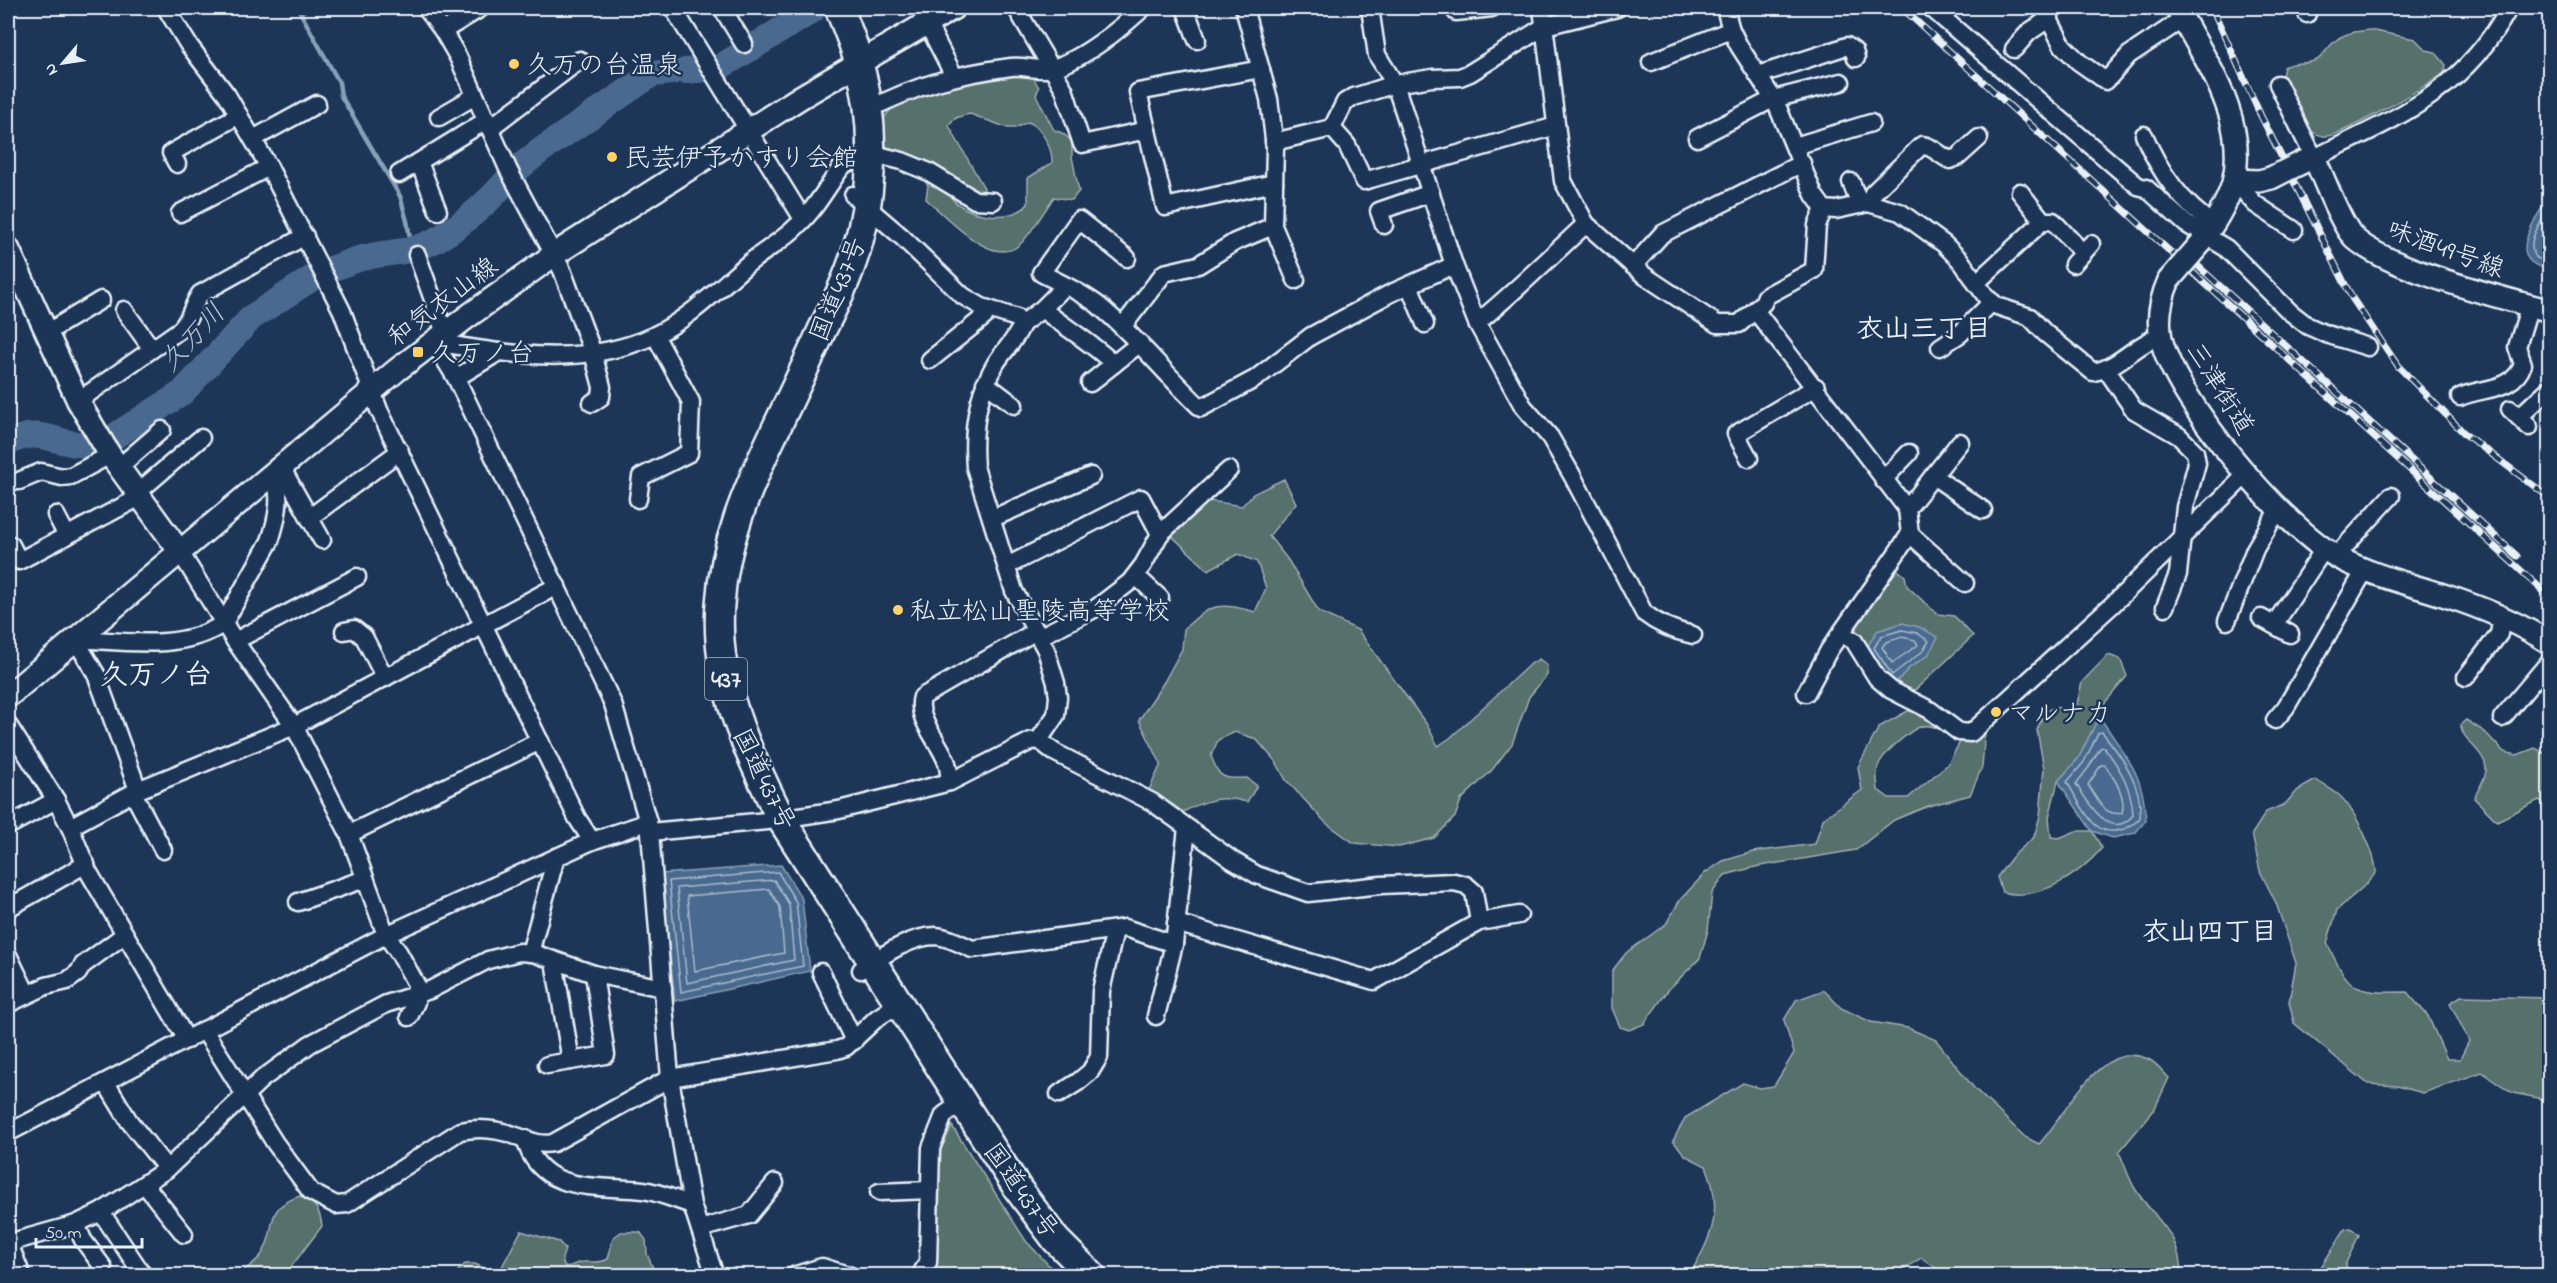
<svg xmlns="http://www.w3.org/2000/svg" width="2557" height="1283" viewBox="0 0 2557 1283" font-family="'Indie Flower','Klee One',sans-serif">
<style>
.green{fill:#576f6c;stroke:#a0b0b2;stroke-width:1.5;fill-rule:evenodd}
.water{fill:#486a8e;stroke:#88a0b8;stroke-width:1.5}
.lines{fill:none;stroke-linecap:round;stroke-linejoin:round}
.shore{stroke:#a8bbce;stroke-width:1.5}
.stream{stroke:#88a0b8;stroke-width:4.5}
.river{stroke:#486a8e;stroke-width:26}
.minor-casing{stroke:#e8f1f8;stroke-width:21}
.tertiary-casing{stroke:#e8f1f8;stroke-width:26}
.secondary-casing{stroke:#e8f1f8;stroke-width:27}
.trunk-casing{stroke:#e8f1f8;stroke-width:32}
.minor{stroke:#1d3557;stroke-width:16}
.tertiary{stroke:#1d3557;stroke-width:21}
.secondary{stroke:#1d3557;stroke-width:22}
.trunk{stroke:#1d3557;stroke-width:27}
.rail-casing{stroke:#e8f1f8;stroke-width:7}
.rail{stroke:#1d3557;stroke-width:4.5;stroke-dasharray:14;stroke-linecap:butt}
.tertiary-bridge-casing{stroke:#e8f1f8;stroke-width:26;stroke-linecap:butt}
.tertiary-bridge{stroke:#1d3557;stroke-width:21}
.poi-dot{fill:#ffd166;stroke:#1d3557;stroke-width:2}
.labels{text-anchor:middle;stroke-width:5;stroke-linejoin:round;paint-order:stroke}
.shield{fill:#1d3557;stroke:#abb9c8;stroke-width:1.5}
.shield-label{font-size:24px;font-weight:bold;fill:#e8f1f8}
.poi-label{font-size:26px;fill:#e8f1f8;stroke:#1d3557;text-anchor:start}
.street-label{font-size:26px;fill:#e8f1f8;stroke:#1d3557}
.neighbourhood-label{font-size:27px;font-weight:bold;fill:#e8f1f8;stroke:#1d3557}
.water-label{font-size:27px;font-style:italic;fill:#b0c2d3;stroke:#1d3557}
.quarter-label{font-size:28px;font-weight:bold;fill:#e8f1f8;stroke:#1d3557}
</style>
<rect width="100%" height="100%" fill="#1d3557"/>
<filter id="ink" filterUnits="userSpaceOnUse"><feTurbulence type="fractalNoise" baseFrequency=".0167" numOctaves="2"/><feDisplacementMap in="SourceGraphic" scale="12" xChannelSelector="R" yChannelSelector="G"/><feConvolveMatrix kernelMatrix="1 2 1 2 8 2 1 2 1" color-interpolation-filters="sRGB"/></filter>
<g filter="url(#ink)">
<g class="green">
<path d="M 2369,30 L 2415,39 L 2426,50 L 2435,52 L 2446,65 L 2444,73 C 2429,84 2341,137 2326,136 C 2319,136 2310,131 2305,127 L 2282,76 L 2284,67 C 2295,61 2306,65 2317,60 C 2322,57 2326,50 2330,46 C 2341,33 2354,32 2369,30 Z"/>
<path d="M 1016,72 L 1032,75 L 1039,88 L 1036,95 L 1054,130 L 1062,133 L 1072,141 L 1072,157 L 1079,191 L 1072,200 L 1054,197 C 1046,208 1028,239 1018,246 C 990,267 947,217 926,199 L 928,185 L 915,172 L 905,174 C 893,167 886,154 885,140 C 884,132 882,123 885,117 C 901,88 985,78 1016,72 ZM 970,114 L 1008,128 L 1015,128 L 1028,122 C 1041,126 1053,149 1052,163 L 1028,178 L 1028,204 C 1012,224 963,216 950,196 L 950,190 L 984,194 L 984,188 L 949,126 C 953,117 961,116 970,114 Z"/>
<path d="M 1284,479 L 1296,503 L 1269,536 L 1288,560 L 1319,612 L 1358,630 L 1427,725 L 1438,746 L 1450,738 L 1529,665 L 1539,659 L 1547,665 L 1547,675 L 1529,697 L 1512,744 L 1492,770 L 1461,800 L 1455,817 L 1434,838 L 1399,847 L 1354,843 L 1326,823 L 1286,780 L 1276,762 L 1256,739 L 1235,732 L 1218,740 L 1211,756 C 1220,779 1222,779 1247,778 L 1257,786 L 1247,802 C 1222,795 1205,800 1183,812 L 1149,790 L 1161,764 L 1139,720 L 1164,682 L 1182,649 L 1184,629 C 1211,603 1219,602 1255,612 L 1266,588 L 1257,562 L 1238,554 L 1208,570 L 1172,536 L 1179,524 L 1210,501 L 1242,506 L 1253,494 Z"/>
<polygon points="1889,563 1905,576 1907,586 1937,614 1954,616 1973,636 1916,689 1908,691 1894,684 1909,668 1928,655 1866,649 1848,622"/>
<path d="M 2108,655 L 2120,659 L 2127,676 L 2099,710 L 2096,723 L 2078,759 L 2058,781 L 2049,817 L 2051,837 L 2059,838 L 2076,831 L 2092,831 L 2102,848 C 2079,875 2039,902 2002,892 L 1997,877 L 2013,856 L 2034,837 L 2040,816 L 2044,768 L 2037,730 L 2045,711 L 2056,707 L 2067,711 L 2077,704 L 2082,682 Z"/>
<path d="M 1930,703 L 1948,711 L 1954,724 L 1945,732 C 1939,729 1931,724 1923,726 C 1912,728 1886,751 1880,762 C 1875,771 1877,780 1878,790 L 1889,798 L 1908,798 L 1948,764 L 1967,729 L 1979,714 L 1986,719 L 1982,767 L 1970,795 L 1928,806 L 1894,820 L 1856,850 L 1755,867 L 1725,875 L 1712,893 L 1708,930 L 1700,958 L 1669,989 L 1644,1024 L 1629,1030 L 1620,1027 L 1612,1008 L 1612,971 L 1626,953 L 1666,924 L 1680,900 L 1705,873 L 1723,861 L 1753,852 L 1815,844 L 1823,819 L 1862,790 L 1858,767 L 1879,727 L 1906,712 Z"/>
<path d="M 2466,720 L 2485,732 L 2504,752 L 2517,755 L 2535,748 L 2549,755 L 2549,808 L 2539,800 L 2497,821 L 2474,798 C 2478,790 2485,779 2486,771 C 2487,752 2463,742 2460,725 Z"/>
<path d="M 2316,780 C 2323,785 2333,790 2340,796 C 2354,809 2376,853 2376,873 L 2363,887 L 2337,910 L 2327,943 C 2350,992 2353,993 2407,992 L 2428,1016 L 2447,1059 L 2460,1059 L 2469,1041 L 2450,1003 L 2461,996 L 2549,998 L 2549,1095 L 2543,1099 L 2513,1093 L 2482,1072 L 2423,1093 L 2397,1086 L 2368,1084 L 2294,1023 L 2289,1002 L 2296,963 L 2276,903 L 2260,871 L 2252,834 L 2266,812 L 2285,804 L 2298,790 Z"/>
<path d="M 1824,990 L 1841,1008 L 1871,1022 L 1908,1028 L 1936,1040 L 1974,1088 L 2025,1137 L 2039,1144 C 2065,1117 2100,1037 2148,1059 C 2156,1062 2163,1072 2169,1078 L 2154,1110 L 2119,1152 C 2124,1163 2128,1176 2134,1187 C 2154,1221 2180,1229 2181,1275 L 1940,1275 L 1939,1270 L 1921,1258 L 1896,1275 L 1689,1275 C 1712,1239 1724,1209 1706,1166 L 1686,1156 L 1673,1141 L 1685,1118 L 1743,1083 L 1760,1088 L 1774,1086 L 1794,1053 L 1784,1020 L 1796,1000 Z"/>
<polygon points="952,1126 1026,1241 1058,1275 930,1275 937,1265 939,1154"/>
<path d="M 300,1196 C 315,1202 320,1210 322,1226 L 285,1275 L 237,1276 C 245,1269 256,1263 262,1254 C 279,1227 261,1209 300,1196 Z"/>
<polygon points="2351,1228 2359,1235 2345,1265 2349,1275 2316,1275 2345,1229"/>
<path d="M 521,1231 L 559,1242 L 565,1249 L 562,1259 L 564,1266 C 571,1268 571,1265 578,1263 C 589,1260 598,1265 608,1259 L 613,1238 L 621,1232 L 640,1232 L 646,1240 L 647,1254 L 656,1275 L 454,1275 L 465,1264 L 475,1264 L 498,1274 Z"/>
</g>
<g class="water">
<path d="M 2549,197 L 2549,269 C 2503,262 2535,219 2549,197 Z"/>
<polygon points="1902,623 1919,627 1938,637 1928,655 1909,668 1894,684 1885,677 1866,649 1877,631"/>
<path d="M 2103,722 C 2127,758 2144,774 2146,820 L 2135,833 L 2113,838 L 2092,831 L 2058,781 L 2078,759 L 2096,723 Z"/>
<polygon points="781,865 802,899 810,971 675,1001 661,874"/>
</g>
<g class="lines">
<g class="shore">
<path d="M 2550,208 C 2541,222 2523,244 2537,258 L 2550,263"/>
<polygon points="1902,630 1917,633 1929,641 1923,651 1892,675 1874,648 1881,636"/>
<polygon points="1902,637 1915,640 1918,645 1892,663 1882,647 1886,642"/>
<path d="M 2102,732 C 2122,756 2143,786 2140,818 C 2129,830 2111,836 2097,826 C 2088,821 2073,792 2067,782 L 2084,762 L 2098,733 Z"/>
<path d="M 2104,747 C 2120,768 2132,788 2133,815 C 2110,844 2087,800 2076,784 L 2089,767 L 2100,748 Z"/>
<path d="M 2101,765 L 2105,765 C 2114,778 2127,797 2122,813 C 2103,817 2097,798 2088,785 Z"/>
<polygon points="778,872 796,902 803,966 681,992 669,881"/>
<polygon points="774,880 789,904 794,960 687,983 677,888"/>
<polygon points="769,889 780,907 784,953 695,971 687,896"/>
</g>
<polyline class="stream" points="309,8 300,12 339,82 341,96 400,196 407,221 412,249"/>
<g class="river">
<polyline points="720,67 812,11"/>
<polyline points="685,71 708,69"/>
<polyline points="515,171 540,151 652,74 672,72"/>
<path d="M 331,269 C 343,265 355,259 367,257 C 383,253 401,253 417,248 C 449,238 488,203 509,178"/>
<polyline points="110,439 182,393 252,317 317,275"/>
<path d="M 8,443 C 42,424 58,448 93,444"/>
</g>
<g class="minor-casing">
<g id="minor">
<polyline points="166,8 188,44 227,95 269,167 342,311 379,410 577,818 592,841"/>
<polyline points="426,8 443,31 458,57 509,171 562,270 593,353 602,387 601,397 592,403"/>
<polyline points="673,8 803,219"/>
<polyline points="722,8 744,44"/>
<polyline points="1016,8 1064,89 1082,144 1147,130"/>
<polyline points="1185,8 1197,40"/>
<polyline points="1370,8 1377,55 1395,84 1454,265"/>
<path d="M 1725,8 L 1731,30 L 1739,46 L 1776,103 L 1814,195 L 1824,209 L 1836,210 L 1868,203 L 1900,212 L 1944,244 L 1961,261 L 1987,298 L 1997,306 L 2030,317 L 2045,333 L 2093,372 C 2119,368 2135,344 2160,336"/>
<polyline points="1931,8 2138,186 2146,188 2186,224 2226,248 2290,312 2308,326 2326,334 2368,347"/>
<polyline points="2043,8 2063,46 2079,62 2106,81 2129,55 2183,19"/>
<polyline points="1456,12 1492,8"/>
<polyline points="2307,14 2308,8"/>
<polyline points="927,23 954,76"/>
<polyline points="443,31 481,8"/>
<polyline points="2014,49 2029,32 2050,18"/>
<polyline points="1651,62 1731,30"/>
<polyline points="1261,69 1138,92 1165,207 1274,183"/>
<polyline points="1758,75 1847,46 1854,51 1856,58"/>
<path d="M 2278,84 L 2314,158 C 2397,117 2462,94 2509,8"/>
<path d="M 868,110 C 916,85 958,74 1011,67 C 1025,65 1039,72 1052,68 C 1081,61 1121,28 1143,8"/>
<polyline points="439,117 475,96"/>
<polyline points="490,128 580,60"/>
<polyline points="1332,128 1345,102 1354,97 1395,84 1432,78 1460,77 1470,73 1545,26 1617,8"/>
<path d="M 2144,135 C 2159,171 2181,203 2213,224"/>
<polyline points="1697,138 1773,99 1841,82"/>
<polyline points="253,139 317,104"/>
<polyline points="1274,142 1332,128 1347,145 1364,181 1556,126"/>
<polyline points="1795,146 1871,123"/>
<polyline points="870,153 902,161 929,172 975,200 993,201"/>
<polyline points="419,162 438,211"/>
<polyline points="177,164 171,153 239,115"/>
<polyline points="399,174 487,120"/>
<polyline points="2234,180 2255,204 2294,230"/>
<polyline points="1851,182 1860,205"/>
<polyline points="2020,192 2043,221 2053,221 2083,253"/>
<path d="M 1868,203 L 1873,193 L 1922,145 C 1933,146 1940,156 1950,160 L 1958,157 L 1979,138"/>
<polyline points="180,213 269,167"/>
<polyline points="1586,224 1645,276 1717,324 1739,324 1755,310 1907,509 1910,534 1965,583"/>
<polyline points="1384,225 1379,211 1431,193"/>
<polyline points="1273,226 1296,280"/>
<polyline points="417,255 445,333"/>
<path d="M 1127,258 L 1079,220 L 1041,273 C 1060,283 1081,292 1098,305 C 1136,336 1165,374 1201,408 L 1255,379 L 1311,336 L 1389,294 L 1454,265 L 1477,323 L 1523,406 L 1550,437 L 1573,477 L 1644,613 C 1659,625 1674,631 1693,635"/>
<polyline points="2073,264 2091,244"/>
<polyline points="1633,266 1662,234 1802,163"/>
<polyline points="1976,283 2043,221"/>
<polyline points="1409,285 1425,324"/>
<path d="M 1042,309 C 1066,328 1092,343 1114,364"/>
<polyline points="124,310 152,349"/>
<polyline points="1755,310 1763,303 1766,296 1814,270 1817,225 1824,209"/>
<path d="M 1477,323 C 1515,292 1550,257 1586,224 L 1563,181 L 1542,8"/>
<polyline points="1022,324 1042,309 1065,286"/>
<polyline points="1123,326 1164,273 1198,265 1235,242 1273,226 1275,147 1269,99 1244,8"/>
<polyline points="46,333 101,300"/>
<polyline points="1940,347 1960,334 1992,302"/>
<polyline points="930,360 984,317 988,309"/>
<polyline points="2106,369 2134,410 2179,436 2195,452 2197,463 2185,507 2178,574 2165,607"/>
<polyline points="456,378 499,352"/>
<polyline points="985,383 1014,405"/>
<polyline points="1090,383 1140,343"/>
<path d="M 2460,397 C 2482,387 2514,392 2523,364 L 2517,347 L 2530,305"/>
<path d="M 78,401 L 181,329 C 191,318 192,306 200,294 L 305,236"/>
<polyline points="2510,409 2529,427"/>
<polyline points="2519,417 2550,388"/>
<polyline points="1749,458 1736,434 1816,387"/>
<polyline points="119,467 162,430"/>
<polyline points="281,467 322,540"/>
<polyline points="1933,476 1983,510"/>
<polyline points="1883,480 1909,453"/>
<polyline points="19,481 41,472 62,477 71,476 110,455"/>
<polyline points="137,493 201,438"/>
<polyline points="638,499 641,477 689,453 691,402 655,335"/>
<polyline points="1907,509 1960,442"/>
<polyline points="56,515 67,536"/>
<polyline points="309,518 400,451"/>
<polyline points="993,518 1091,476"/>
<polyline points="11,545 19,561 140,497"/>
<polyline points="180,552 235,641 294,726 349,834 386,935 399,953 416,984 416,1002 409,1017"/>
<polyline points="2336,556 2391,496"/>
<polyline points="1007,566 1141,498 1160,534"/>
<polyline points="1136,576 1160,598"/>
<polyline points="2261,618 2290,634"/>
<polyline points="2227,621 2255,549 2278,510"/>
<polyline points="2274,625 2324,549"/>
<polyline points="344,631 354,629 364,637 385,678"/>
<polyline points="1842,634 1854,641 1877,678 1891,690 1930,710 1959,732 1971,733 2112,605 2247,474"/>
<polyline points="1039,637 1096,608 1130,582 1143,565 1160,534 1229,470"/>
<polyline points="235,641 357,577"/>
<polyline points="2466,677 2499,634 2502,616"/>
<polyline points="1806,693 1829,650 1910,534"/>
<polyline points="2502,718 2550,661"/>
<polyline points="2275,720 2286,707 2365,570"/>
<polyline points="8,725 56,800 70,827 88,871 187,1040"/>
<polyline points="1039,740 1054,752 1152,802 1232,860 1257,875 1308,893 1381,885 1454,882 1466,885 1474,892 1479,922 1519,915"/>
<path d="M 950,782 C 949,776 949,769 947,763 C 941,743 915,719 922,697 L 1036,631"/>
<path d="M 138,790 L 96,674 L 75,639 C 123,641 183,652 224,623 L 270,541 C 277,520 283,495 273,474"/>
<polyline points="133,793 163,850"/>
<polyline points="8,826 56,800"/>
<polyline points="70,827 138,790 294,726 557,586"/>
<path d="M 650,832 L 767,821 L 839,810 L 950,782 L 1031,741 L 1039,740 L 1056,715 L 1058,697 L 1056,683 L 1046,650 L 1014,591 L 975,467 C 972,431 977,394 996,363 C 1004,350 1017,339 1022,324 L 1017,318 L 982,307 L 963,296 L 901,236 L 853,195"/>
<polyline points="349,834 540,741"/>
<polyline points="298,902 365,879"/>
<polyline points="8,908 86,864"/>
<polyline points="1176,923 1374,981 1479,922"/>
<polyline points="530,953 556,857"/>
<polyline points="8,955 27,994"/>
<polyline points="554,961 571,1061"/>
<path d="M 861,970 C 882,956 910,936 936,936 C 949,937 961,944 972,949 L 1125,928 L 1174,944 L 1187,828"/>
<polyline points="821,972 854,1041"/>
<polyline points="8,1004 46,986 67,981 78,973 83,965 124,935"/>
<polyline points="1156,1016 1174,944"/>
<path d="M 204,1030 L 275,1143 L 311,1192 L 336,1205 L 347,1204 L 460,1131 C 479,1127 498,1129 516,1136 C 530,1140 538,1146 553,1143 L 670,1078 L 837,1050 L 846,1047 L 877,1018 L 900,1003"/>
<polyline points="547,1065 606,1055 594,974"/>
<polyline points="106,1083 129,1121 167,1169"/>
<polyline points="1059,1094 1078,1082 1090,1072 1099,1057 1101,991 1115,930"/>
<polyline points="8,1133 386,935 592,841 648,822"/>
<path d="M 525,1139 C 540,1195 599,1185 643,1190 C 659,1192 676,1200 692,1205"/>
<polyline points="145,1185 184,1234"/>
<polyline points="879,1192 930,1190"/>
<polyline points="101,1212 143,1275"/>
<polyline points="76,1224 83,1240 103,1267"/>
<polyline points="700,1229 749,1215 775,1183"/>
<polyline points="8,1241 22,1276"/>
<polyline points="8,1243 76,1224 101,1212 167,1169 262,1079 310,1044 386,1004 430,990 488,960 519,952 533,953 594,974 663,988"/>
<path d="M 715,1276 L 692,1205 L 670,1078 L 650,832 L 648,822 L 613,704 L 456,378 L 434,342 C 507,354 583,368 653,336 C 687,320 715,292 743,268 C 760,253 781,242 797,226 C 815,210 827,187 841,168 L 846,163 L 855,161"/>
<polyline points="793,1276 822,1267 851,1276"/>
<polyline points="920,1276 928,1262 931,1148 944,1115 963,1101"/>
</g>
</g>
<g class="tertiary-casing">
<g id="tertiary">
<path d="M 2177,8 C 2205,60 2249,120 2233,183 C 2227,204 2213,225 2201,243"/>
<path d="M 2303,162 L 2314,158 C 2326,182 2335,211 2350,233 C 2373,266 2507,299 2550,311"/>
<polyline points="2234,180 2259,181 2271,178"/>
<polyline points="8,248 78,401 110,455 180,552"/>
<path d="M 2169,280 C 2161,298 2157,318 2161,338 C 2174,399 2284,529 2339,558 C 2373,576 2410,584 2446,596 C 2483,608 2517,622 2550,643"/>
</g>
</g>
<g class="secondary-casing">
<polyline id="secondary" points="8,696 397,370 467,317 555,254 801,97 953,8"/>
</g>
<g class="trunk-casing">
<path id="trunk" d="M 839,8 C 846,26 854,44 859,63 C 876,122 874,193 856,251 C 848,278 835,304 822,330 C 806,366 789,401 772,437 C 747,490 724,543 720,604 C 714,682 747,751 781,819 L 1018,1189 L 1056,1240 L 1092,1276"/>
</g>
<use href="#minor" class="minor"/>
<use href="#tertiary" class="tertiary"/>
<use href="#secondary" class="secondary"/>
<use href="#trunk" class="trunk"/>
<g class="rail-casing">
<g id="rail">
<polyline points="1902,8 2550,597"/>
<polyline points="2212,8 2260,114 2352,298 2398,366 2466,435 2550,498"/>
<polyline points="2186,255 2517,556"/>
</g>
</g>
<use href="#rail" class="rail"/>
<g class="tertiary-bridge-casing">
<g id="tertiary-bridge">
<polyline points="2271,178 2303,162"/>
<polyline points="2169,280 2201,243"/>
</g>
</g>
<use href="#tertiary-bridge" class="tertiary-bridge"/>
</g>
</g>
<g class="poi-dot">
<circle cx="514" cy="64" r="6"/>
<circle cx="612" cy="157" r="6"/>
<rect x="412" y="346" width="12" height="12" rx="3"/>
<circle cx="898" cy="610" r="6"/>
<circle cx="1996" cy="712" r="6"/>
</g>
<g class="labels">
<rect class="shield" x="705" y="658" width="42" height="42" rx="4.5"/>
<g class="shield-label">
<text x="726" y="687">437</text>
</g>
<g class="poi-label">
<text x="526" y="73">久万の台温泉</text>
<text x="624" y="166">民芸伊予かすり会館</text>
<text x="430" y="361">久万ノ台</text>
<text x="910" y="619">私立松山聖陵高等学校</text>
<text x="2008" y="721">マルナカ</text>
</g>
<g class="street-label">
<text transform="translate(2446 248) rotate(20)" y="9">味酒49号線</text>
<text transform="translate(837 289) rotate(-68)" y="9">国道437号</text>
<text transform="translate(442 301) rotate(-37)" y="9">和気衣山線</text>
<text transform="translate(2221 388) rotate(58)" y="9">三津街道</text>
<text transform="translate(765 779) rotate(64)" y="9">国道437号</text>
<text transform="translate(1022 1190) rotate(55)" y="9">国道437号</text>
</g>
<g class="neighbourhood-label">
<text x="1924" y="337">衣山三丁目</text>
<text x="2210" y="940">衣山四丁目</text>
</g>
<g class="water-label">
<text transform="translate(192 337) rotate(-47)" y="9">久万川</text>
</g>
<g class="quarter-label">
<text x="156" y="683">久万ノ台</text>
</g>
</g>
<rect width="2557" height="1283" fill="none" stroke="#1d3557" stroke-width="30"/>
<rect x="15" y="15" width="2527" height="1253" fill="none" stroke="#e8f1f8" stroke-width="2" filter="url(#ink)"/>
<g transform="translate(63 63) rotate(241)" stroke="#1d3557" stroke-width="4.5" paint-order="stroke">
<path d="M0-4.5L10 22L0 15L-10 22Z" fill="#e8f1f8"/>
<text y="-9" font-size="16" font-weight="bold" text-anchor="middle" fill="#e8f1f8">N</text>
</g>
<path d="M36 1238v9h106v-9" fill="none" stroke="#e8f1f8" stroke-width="3"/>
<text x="45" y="1238" font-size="18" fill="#e8f1f8" stroke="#1d3557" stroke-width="4.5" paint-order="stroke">50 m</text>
</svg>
